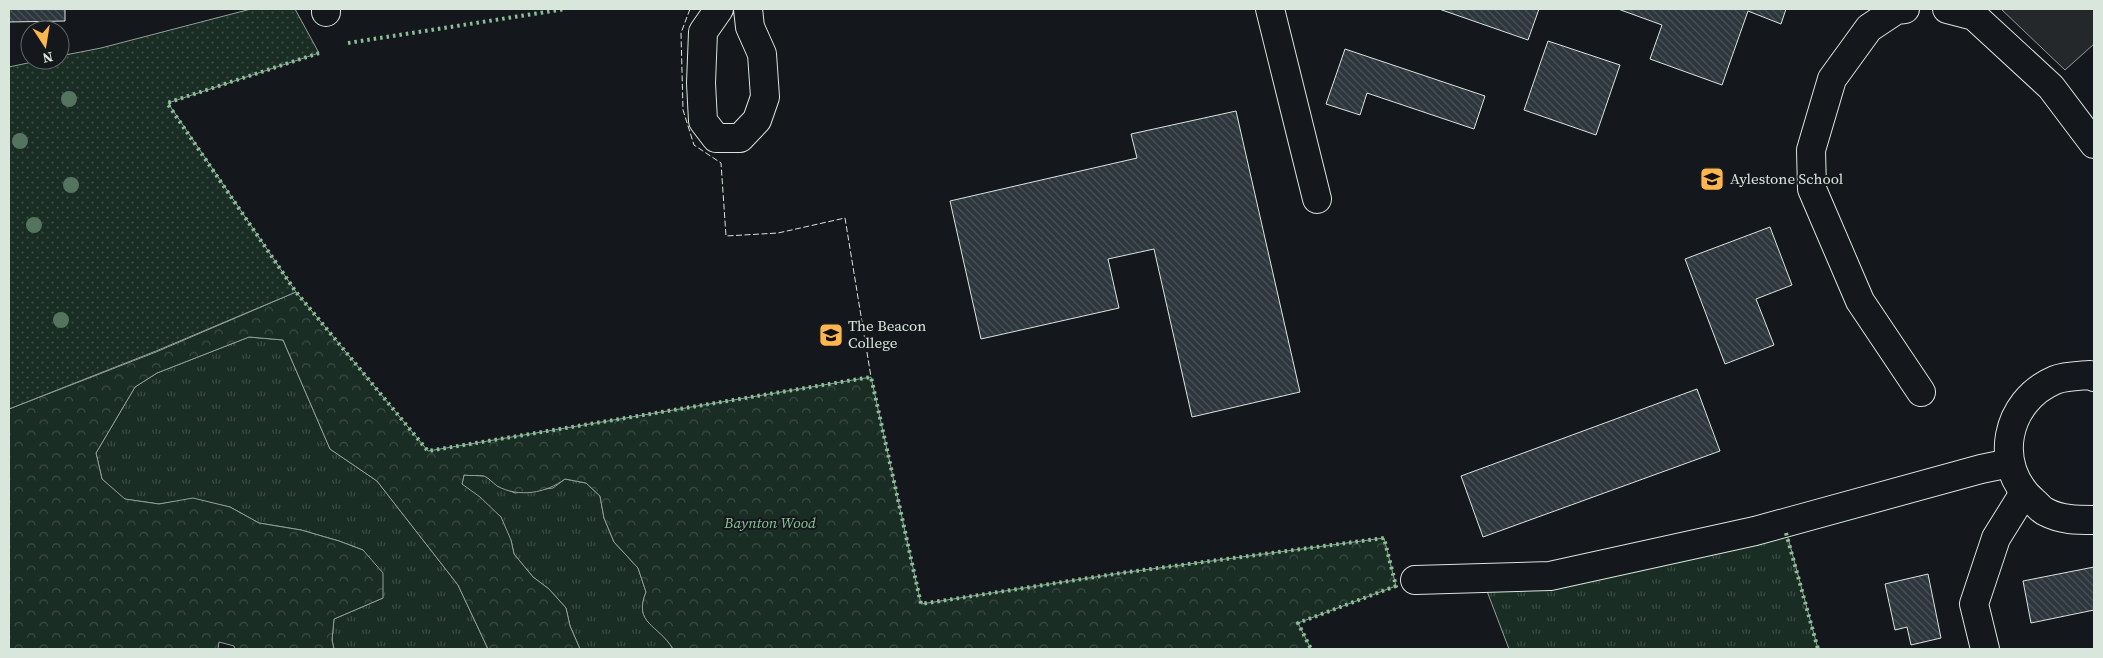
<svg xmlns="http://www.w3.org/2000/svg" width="2103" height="658" viewBox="0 0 2103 658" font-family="'Source Serif 4',serif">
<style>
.grass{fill:url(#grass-tufts);stroke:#939e99}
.forest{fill:url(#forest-crowns);stroke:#939e99}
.park{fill:url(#park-dots);stroke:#939e99}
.parking{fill:#24282b;stroke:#939e99}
.building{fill:url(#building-back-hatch);stroke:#d8e6dc}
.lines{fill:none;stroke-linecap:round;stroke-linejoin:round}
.minor-casing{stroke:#d8e6dc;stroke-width:30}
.minor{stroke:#14181c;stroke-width:28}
.hedge{stroke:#8ac095;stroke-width:4;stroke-dasharray:2.5 4;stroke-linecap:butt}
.fence{stroke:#d8e6dc;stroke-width:1;stroke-dasharray:6 2.5;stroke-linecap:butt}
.tree{fill:#55745f}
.labels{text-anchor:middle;stroke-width:4;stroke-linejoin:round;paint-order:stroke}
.poi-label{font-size:15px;fill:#d8e6dc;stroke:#14181c;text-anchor:start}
.park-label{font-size:15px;font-style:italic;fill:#8ac095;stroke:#14181c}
</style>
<defs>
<pattern id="grass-tufts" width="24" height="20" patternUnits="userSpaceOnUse" patternTransform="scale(1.25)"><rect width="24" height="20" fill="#1a2d24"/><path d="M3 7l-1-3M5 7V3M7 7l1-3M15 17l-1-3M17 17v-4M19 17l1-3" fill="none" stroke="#3b4b43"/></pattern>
<pattern id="forest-crowns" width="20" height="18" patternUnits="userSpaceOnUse" patternTransform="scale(1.25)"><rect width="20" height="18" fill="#1a2d24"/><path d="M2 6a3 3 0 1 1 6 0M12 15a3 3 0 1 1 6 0" fill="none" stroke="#3b4b43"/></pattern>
<pattern id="park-dots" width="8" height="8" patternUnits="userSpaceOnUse" patternTransform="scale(1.25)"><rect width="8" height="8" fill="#1a2d24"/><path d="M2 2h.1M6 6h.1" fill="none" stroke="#3b4b43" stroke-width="1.8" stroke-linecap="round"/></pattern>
<pattern id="building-back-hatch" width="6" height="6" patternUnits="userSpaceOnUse" patternTransform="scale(1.25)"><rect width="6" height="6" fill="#2c363c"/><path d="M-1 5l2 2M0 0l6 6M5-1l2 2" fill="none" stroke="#4a5358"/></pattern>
</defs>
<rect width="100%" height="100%" fill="#14181c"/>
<g class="grass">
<polygon points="249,337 283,340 330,449 377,481 458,585 488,649 334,649 332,640 334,619 383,598 363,550 339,541 301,530 259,523 230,507 193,499 159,504 124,499 102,479 96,453 135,387 157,373"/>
<path d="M 464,475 L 485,476 L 498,486 L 515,493 L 553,488 L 565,479 L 586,483 L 600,496 L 604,518 L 614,542 L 638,568 L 646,592 C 633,624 659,624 673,649 L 580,649 L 570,626 L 566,608 L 549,589 L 533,577 L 514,554 L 511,540 L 462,484 Z"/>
<polygon points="1784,523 1818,649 1509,649 1482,578"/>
</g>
<path class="forest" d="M 296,292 L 428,451 L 871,377 L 921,604 L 1121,573 L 1384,538 L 1396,586 L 1298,623 L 1311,649 L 673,649 C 658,624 633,624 646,592 L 638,568 L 614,542 L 604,518 L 600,496 L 586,483 L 565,479 C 546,493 519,498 497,486 C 493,483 489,478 484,476 C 479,475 470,476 464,475 L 462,484 L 480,497 L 501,517 L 511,540 L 514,554 L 533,577 L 549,589 L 566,608 L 570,626 L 580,649 L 488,649 L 458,585 L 377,481 L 330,449 L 283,340 L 249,337 L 157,373 L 135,387 L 96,453 L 102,479 L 125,499 L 159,504 L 193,498 L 230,507 L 259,523 L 301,530 L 339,541 L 363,550 L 383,573 L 383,598 L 334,619 L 332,640 L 334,649 L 235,649 L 234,646 L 219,642 L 218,649 L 9,649 L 9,409 L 156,352 Z"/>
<polygon class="park" points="251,9 295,9 319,53 168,103 296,292 156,351 9,409 9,67 42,60 60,60 60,56 101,48"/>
<polygon class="parking" points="2001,9 2094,9 2094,44 2065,70"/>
<g class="building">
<polygon points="9,9 65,9 65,21 9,22"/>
<polygon points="1439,9 1539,9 1528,40"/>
<polygon points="1618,9 1786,9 1781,24 1748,11 1722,85 1650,59 1662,25"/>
<polygon points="1548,41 1620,65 1596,135 1524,110"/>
<polygon points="1345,49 1485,96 1474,129 1367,93 1360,115 1326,104"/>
<polygon points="1236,111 1300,392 1192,417 1154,249 1108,259 1119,308 981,339 950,201 1137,158 1131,134"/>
<polygon points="1770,227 1792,285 1756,299 1774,345 1725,364 1685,259"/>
<polygon points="1697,389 1720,451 1483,537 1461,476"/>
<polygon points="2094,567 2094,610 2031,623 2023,581"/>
<polygon points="1928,574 1941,638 1911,645 1907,627 1895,630 1885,584"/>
</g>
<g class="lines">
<g class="minor-casing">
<g id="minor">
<polyline points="326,9 326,12"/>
<polyline points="719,9 703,32 701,83 703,121 716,138 740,138 757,120 765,97 762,54 750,27 748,9"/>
<polyline points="1270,9 1317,199"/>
<polyline points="1905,9 1896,10 1869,28 1832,79 1811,150 1812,189 1860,301 1921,392"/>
<polyline points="1947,9 1974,16 2051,87 2094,144"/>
<path d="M 2094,377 L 2090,375 C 2079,376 2065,376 2055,380 C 2005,401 1992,466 2034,502 C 2038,505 2041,510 2046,512 C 2061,520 2077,520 2094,520"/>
<polyline points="1415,580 1550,576 1755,531 1981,469 2010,463"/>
<polyline points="1985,649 1974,604 1996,538 2024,493"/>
</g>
</g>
<use href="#minor" class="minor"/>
<g class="hedge">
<polyline points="348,43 565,9"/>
<polyline points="319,53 167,103 296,292 428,451 871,377 921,604 1121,573 1384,538 1396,586 1298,623 1311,649"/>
<polyline points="1786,533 1818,649"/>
</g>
<polyline class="fence" points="690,9 681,33 683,110 694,145 721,163 726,236 778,233 845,218 871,377"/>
</g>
<g class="tree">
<circle cx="69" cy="99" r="8"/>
<circle cx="20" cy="141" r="8"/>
<circle cx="71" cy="185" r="8"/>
<circle cx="34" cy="225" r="8"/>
<circle cx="61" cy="320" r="8"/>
</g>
<defs>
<g id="school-square" transform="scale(1.25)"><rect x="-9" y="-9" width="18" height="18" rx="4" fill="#ffb74d" stroke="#14181c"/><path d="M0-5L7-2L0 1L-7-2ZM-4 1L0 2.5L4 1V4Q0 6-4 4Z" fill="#111"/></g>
</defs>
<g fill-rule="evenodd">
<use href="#school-square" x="1712" y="179"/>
<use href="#school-square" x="831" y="335"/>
</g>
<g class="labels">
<g class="poi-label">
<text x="1730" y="184">Aylestone School</text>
<text x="848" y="331">The Beacon<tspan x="848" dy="17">College</tspan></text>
</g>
<g class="park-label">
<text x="770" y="528">Baynton Wood</text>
</g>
</g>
<rect width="2103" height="658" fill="none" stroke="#d8e6dc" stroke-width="20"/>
<g transform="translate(45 45) rotate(168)"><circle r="24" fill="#14181c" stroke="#626a69"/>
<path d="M0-4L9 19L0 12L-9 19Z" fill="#ffb74d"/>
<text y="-8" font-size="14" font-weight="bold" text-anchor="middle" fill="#d8e6dc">N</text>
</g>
</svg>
